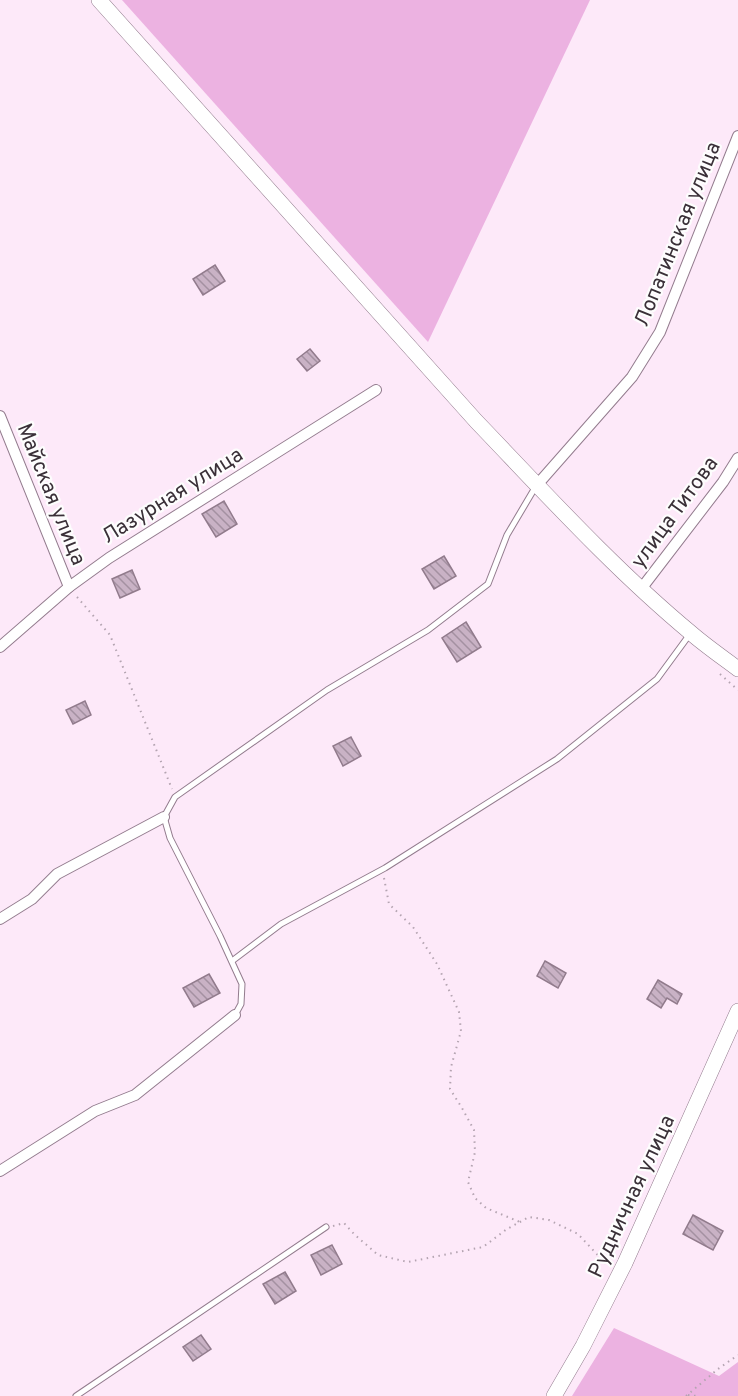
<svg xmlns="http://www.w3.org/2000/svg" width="738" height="1396" viewBox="0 0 738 1396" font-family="Overpass,sans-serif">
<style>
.grass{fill:#ecb2e1}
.building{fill:url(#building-back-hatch);stroke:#917b8c;stroke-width:1.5}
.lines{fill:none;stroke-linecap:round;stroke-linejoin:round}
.lane-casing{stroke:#937c8e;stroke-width:7}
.street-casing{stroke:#937c8e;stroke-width:12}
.secondary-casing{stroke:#937c8e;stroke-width:16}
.path{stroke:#b4a4b1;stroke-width:2;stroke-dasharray:1.5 4.5;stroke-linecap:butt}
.lane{stroke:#fff;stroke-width:5}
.street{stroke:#fff;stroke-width:10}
.secondary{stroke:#fff;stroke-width:15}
.labels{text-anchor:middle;stroke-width:4.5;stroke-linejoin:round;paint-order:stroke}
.street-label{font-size:21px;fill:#3a3038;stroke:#fdfdfd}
</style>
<defs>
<pattern id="building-back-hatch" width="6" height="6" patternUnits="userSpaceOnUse" patternTransform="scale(1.5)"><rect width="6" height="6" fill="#c9b2c5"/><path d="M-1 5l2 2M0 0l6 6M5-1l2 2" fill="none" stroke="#a491a1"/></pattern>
</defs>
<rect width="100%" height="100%" fill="#fde9f9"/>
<g class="grass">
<polygon points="122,0 590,0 428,342"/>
<polygon points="614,1328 719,1376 738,1362 738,1396 572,1396"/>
</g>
<g class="building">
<polygon points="215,265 225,281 203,295 193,279"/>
<polygon points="310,349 320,361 307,371 297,359"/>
<polygon points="224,501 237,524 216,537 202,514"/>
<polygon points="444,556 456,576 434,589 422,569"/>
<polygon points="132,570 140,589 120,598 112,579"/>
<polygon points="466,622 481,647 457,662 442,638"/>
<polygon points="85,701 91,715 73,724 66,710"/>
<polygon points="351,737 361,756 343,766 333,746"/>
<polygon points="545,961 566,973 558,988 537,976"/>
<polygon points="209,974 220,993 194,1007 183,988"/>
<polygon points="658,980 682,994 677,1004 667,998 661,1008 647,999"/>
<polygon points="693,1215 723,1231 713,1250 683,1234"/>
<polygon points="332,1245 342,1264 321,1275 311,1255"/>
<polygon points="285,1272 296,1291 275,1304 263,1284"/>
<polygon points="201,1335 211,1349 193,1361 183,1347"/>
</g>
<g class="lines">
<g class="lane-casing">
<g id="lane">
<polyline points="232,961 281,924 385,868 557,759 657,679 690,634"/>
<polyline points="235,1015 241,1004 242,984 220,936 170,838 164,817 175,797 327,690 428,630 488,584 507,535 536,486"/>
<polyline points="76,1396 326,1227"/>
</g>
</g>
<g class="street-casing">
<g id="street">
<polyline points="0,416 69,587"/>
<polyline points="537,485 632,377 660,332 738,136"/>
<polyline points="641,589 723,482 738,458"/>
<polyline points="0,647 69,587 109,558 376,390"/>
<polyline points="0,919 32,899 57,874 164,817"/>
<polyline points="0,1171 95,1111 135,1095 235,1015"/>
</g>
</g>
<g class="secondary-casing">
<g id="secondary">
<path d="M 99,0 L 476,421 C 546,494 614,569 691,633 C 706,646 722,657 738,669"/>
<polyline points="554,1396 583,1346 625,1263 738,1011"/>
</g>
</g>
<g class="path">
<polyline points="77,597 110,635 172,789"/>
<polyline points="720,674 738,690"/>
<polyline points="384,878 389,904 413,927 437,964 459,1012 461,1031 451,1067 450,1089 462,1108 474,1130 475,1152 468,1182 475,1198 486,1208 520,1222"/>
<polyline points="333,1226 344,1223 354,1234 378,1255 408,1262 483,1247 507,1229 529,1217 549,1220 578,1234 608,1266"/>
<polyline points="688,1395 697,1396"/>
<polyline points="686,1396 718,1369 738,1355"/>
</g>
<use href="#lane" class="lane"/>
<use href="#street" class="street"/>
<use href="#secondary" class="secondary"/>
</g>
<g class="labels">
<g class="street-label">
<text transform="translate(677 234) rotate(-68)" y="7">Лопатинская улица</text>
<text transform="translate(52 494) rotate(68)" y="7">Майская улица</text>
<text transform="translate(172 495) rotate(-32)" y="7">Лазурная улица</text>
<text transform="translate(674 512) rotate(-54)" y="7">улица Титова</text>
<text transform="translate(631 1196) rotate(-65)" y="7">Рудничная улица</text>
</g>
</g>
</svg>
